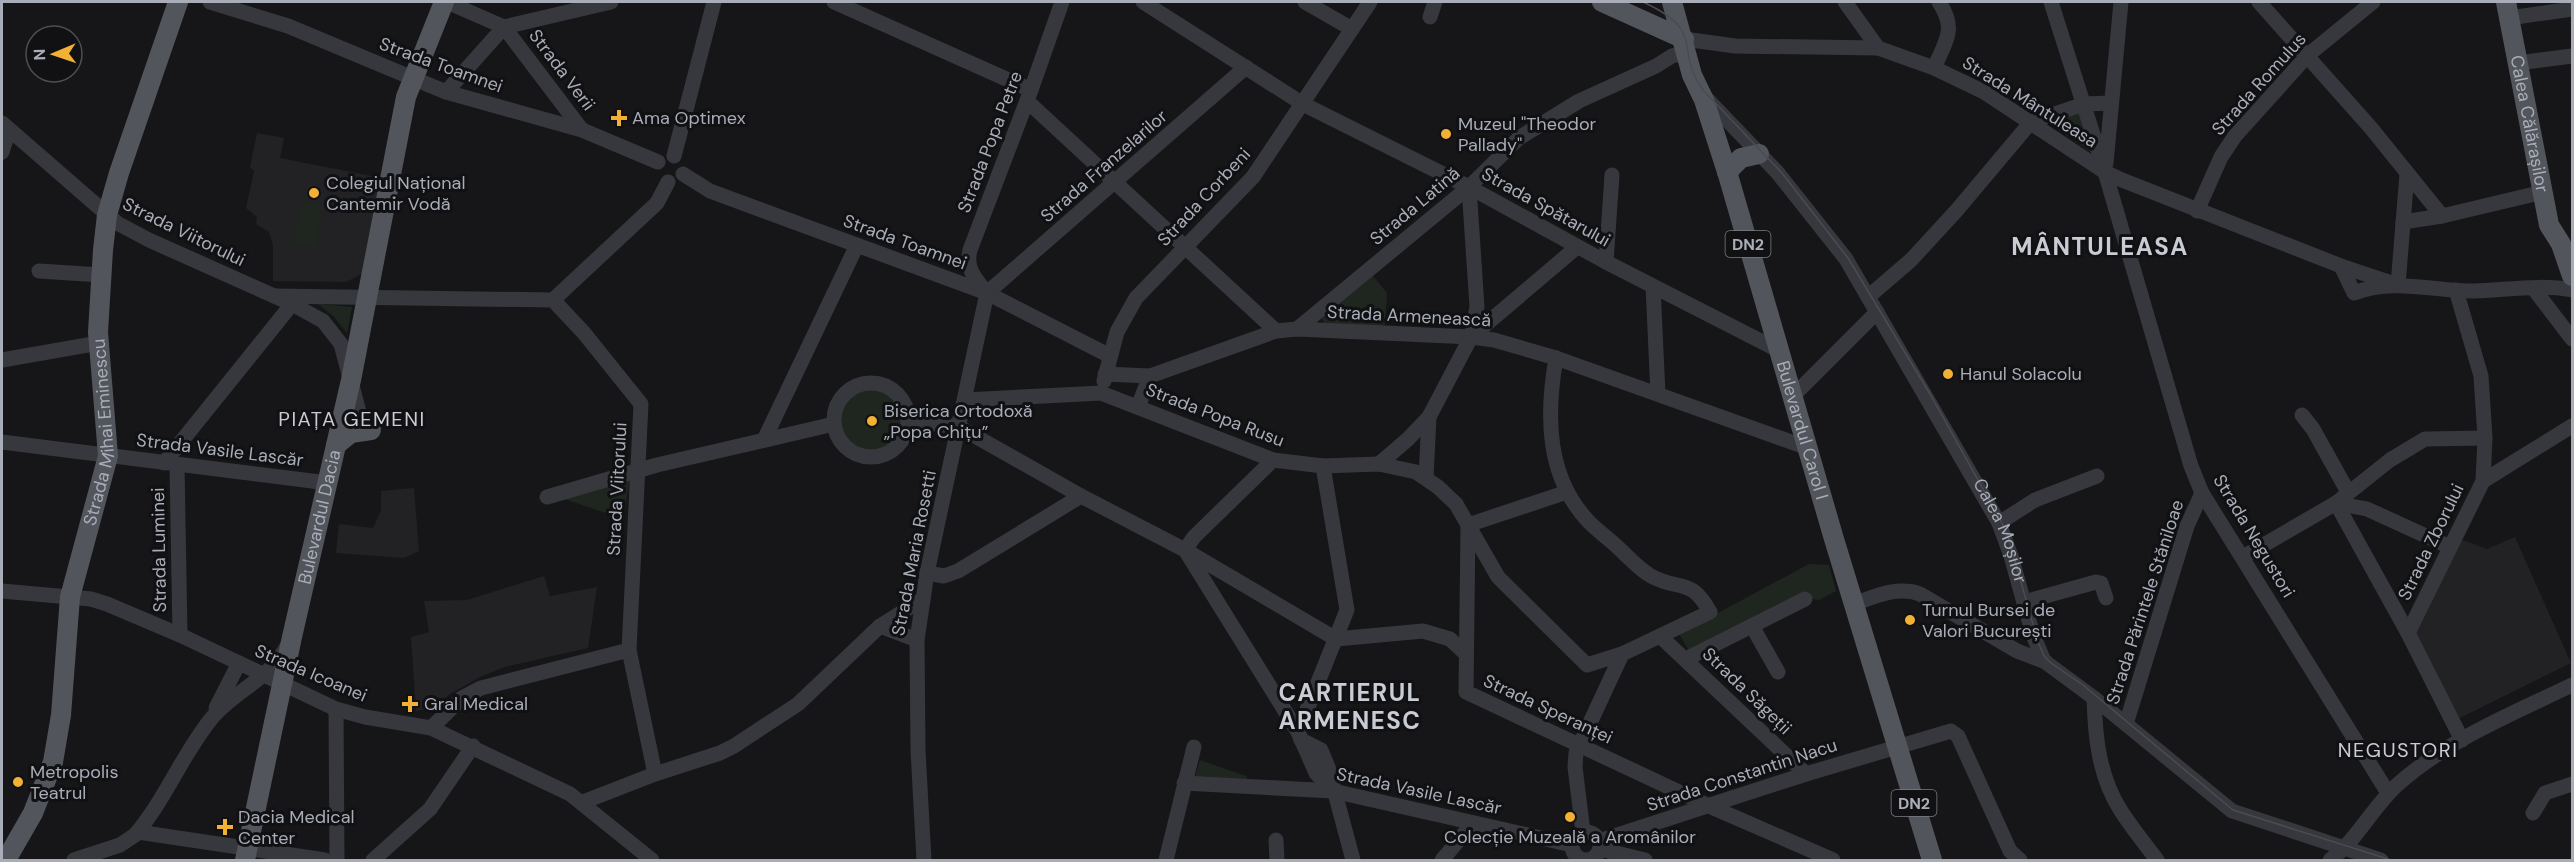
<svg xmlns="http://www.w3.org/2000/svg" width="2574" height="862" viewBox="0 0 2574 862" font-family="'DM Sans',sans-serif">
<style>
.built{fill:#222225}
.green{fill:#1e261f}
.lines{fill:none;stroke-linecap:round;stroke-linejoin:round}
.minor{stroke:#37383d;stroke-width:15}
.major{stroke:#53555c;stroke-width:20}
.tram{stroke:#4a4c52;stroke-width:1.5}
.poi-dot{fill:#f2b134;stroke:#111113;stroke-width:2}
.labels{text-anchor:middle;stroke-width:6;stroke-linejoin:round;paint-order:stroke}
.shield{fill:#111113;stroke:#7b7e86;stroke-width:1.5}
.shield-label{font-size:16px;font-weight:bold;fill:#a8adb8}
.street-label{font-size:18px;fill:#a8adb8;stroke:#111113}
.poi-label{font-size:18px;fill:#a8adb8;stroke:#111113;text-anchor:start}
.neighbourhood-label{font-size:20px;letter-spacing:1.5px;fill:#c9ccd4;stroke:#111113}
.district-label{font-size:24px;font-weight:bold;letter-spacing:1.5px;fill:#c9ccd4;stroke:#111113}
</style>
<rect width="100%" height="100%" fill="#161618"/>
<g class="built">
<polygon points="257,133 284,138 280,158 382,178 362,274 346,282 273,281 273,245 269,232 256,224 257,217 246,208 254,171 250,167"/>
<polygon points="414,488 419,551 404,558 336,553 339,524 373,528 381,510 381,491"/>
<polygon points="2515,537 2571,663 2458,719 2412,632 2460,539 2487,549"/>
<polygon points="544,576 550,596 597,587 588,648 505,667 480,677 450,694 433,708 416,711 411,637 429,632 424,601 467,600"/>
</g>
<g class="green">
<polygon points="2081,111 2095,155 2046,121"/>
<polygon points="301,201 323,205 315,248 293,244"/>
<polygon points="1373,276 1387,293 1385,324 1380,327 1324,323 1322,318"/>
<polygon points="318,304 352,307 347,333 333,316"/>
<circle cx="871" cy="421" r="33"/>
<polygon points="630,479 623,519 559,497"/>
<polygon points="1809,564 1829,565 1836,591 1819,600 1795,596 1689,651 1679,634"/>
<polygon points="1200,760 1246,776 1247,777 1246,779 1195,777"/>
</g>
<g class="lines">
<g class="minor">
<polyline points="210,2 288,26 446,92 582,130 658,162"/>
<polyline points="447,2 504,27 582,130"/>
<polyline points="834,2 1031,90"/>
<polyline points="1143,2 1303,104 1469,187 1606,262 1780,351"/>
<polyline points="1305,2 1352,29"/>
<polyline points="1845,2 1878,48"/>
<polyline points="2051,2 2105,172 2191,466 2202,493 2388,793"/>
<polyline points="2259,2 2371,128 2442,216"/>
<polyline points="1430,17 1435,2"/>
<polyline points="2509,18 2572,9"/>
<polyline points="1684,39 1735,46 1878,48 1934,68 1984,92 2105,172 2122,180 2341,266 2398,285"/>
<polyline points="2518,63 2572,56"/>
<path d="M 1934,68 C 1946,41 1957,29 1939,2"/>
<polyline points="446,92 504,27 611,2"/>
<polyline points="1705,97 1777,172 1846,259 1999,523 2011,556 2033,635 2044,661 2094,698 2232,811 2381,860"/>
<polyline points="1027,101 1276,331"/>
<polyline points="2,123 117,223 149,240 292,304 323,321 341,344 359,412 371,430"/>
<polyline points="2,152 9,130"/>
<polyline points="674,156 714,2"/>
<polyline points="2106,163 2121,2"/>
<polyline points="683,174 710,191 987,293 1110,356"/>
<polyline points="2197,211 2221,157 2235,136 2308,55 2373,2"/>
<polyline points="2403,222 2442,216 2543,192"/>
<polyline points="1606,262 1612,175"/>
<path d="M 2341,266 L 2354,293 C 2394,278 2433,291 2474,291 C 2506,290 2541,284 2572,290"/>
<polyline points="39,271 101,275"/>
<polyline points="2398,285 2407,174"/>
<polyline points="1653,287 1658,394"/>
<polyline points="2534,289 2572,339"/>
<polyline points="987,293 1246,67"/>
<path d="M 987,293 C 976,279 965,269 970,250 L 1031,90 L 1062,2"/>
<polyline points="274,296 553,300 584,333 641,404 629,650 655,774"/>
<polyline points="1868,297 1911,260 1957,210 2031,122 2084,104 2111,103"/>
<polyline points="553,300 657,203 668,182"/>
<polyline points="1297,329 1469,187 1519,138 1579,101 1656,66 1672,56 1687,52"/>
<polyline points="1471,337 1577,247"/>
<polyline points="2,360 99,343"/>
<polyline points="1105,374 1150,376 1276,331 1297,329 1471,337 1494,340 1556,358 1808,448"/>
<polyline points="1104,381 1117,332 1136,298 1253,177 1370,2"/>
<circle cx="871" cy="420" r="37"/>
<polyline points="1793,396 1877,312"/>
<path d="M 965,400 L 1101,393 L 1273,460 L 1323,466 L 1379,464 L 1416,472 L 1438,487 L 1456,504 L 1498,577 L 1587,665 L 1622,654 L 1710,612 C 1690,576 1680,592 1651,576 C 1637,568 1625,553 1613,543 C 1605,536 1596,529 1589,522 C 1546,477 1546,415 1556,358"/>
<polyline points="1138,407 1150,376"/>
<polyline points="2302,415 2313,429 2348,492"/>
<polyline points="908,421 959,427 1081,496 1185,550 1336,639 1423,631 1450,639 1466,654"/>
<polyline points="764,440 857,245"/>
<polyline points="2,442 328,483"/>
<polyline points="164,463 292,304"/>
<polyline points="1379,464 1408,439 1429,417 1471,337 1477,307 1469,187"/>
<polyline points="177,465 180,635"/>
<polyline points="1426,478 1429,417"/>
<polyline points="2483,481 2572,426"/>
<polyline points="547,497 657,465 834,424"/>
<polyline points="2336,503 2408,633 2462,740"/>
<polyline points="2336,503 2367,509 2450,547"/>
<polyline points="1999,523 2035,500 2097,476"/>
<polyline points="1468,525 1466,692 1709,806 1833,860"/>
<polyline points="1468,525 1567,492"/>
<polyline points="1185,550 1194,537 1273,460"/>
<polyline points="1187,553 1298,732 1316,773 1333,791"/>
<polyline points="2243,557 2336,503 2390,460 2425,439 2485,438"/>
<polyline points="927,573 944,576 958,571 1081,496"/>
<polyline points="2,591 91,599 107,604 180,635 336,709 365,717 431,728 570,794 652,860"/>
<polyline points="2024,602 2096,582 2101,583 2106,598"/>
<path d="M 1854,604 C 1876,596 1897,586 1920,594 L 2017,651 L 2046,662"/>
<polyline points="880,626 917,640"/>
<polyline points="1752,626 1778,672"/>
<polyline points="2408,633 2483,481 2485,438 2481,376 2456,290"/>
<polyline points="1660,636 1806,774"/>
<polyline points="1686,659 1805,599"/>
<path d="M 2094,698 C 2095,737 2099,777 2121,811 C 2132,828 2145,844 2157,860"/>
<polyline points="216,708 239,663"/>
<polyline points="336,709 337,860"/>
<polyline points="2126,724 2187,526 2202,493"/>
<polyline points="431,728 462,698 481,688 629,650"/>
<polyline points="1298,732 1347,610 1323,466"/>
<polyline points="1301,740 1321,750 1328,767 1353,860"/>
<polyline points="1184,783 1333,791 1572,845"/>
<polyline points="583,802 655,774 720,753 734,746 798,704 880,626 923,599"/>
<polyline points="2533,813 2545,793 2572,784"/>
<polyline points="138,832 325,860"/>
<polyline points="1583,832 1575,767 1576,753 1622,654"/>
<circle cx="1586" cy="846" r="14"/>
<polyline points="1276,840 1277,860"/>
<polyline points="1599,841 1806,774 1951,731 1958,736 2005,840 2010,851 2020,860"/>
<polyline points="1600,849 1645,860"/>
<path d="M 74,860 L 120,845 L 135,835 C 165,800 182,755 211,719 C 234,691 270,679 287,646"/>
<polyline points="373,860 430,809 473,746"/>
<polyline points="924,860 918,750 917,640 927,573 987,293"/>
<polyline points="1166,860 1194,747"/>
<polyline points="1442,860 1473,823"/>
<path d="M 2330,860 C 2357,840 2372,808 2397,785 C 2447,740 2512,714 2572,685"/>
</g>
<g class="major">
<polyline points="1602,2 1684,39"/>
<path id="s1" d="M 1672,2 L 1692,75 L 1704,100 L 1728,175 L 1834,539 L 1932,860"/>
<path id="s2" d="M 2506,2 L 2549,225 L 2561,244 L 2572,276"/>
<polyline points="1727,172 1741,158 1759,154"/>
<polyline points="336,445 351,433 371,430"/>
<path id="s3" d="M 6,860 L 33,813 L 53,762 L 61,715 L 70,597 L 108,456 L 98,332 L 103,250 L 107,215 L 119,173 L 178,2"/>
<path id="s4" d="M 245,860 L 292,637 L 351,380 L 406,97 L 444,2"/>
</g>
<path class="tram" id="s5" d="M 1643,2 C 1708,32 1673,48 1703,90 L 1782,173 L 1848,258 L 1930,394 L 2002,523 L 2009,540 L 2038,642 L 2044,656 L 2051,663 L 2083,685 L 2233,810 L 2391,860"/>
</g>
<g class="poi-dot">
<path d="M616 109h6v6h6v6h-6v6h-6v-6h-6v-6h6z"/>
<circle cx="1446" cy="134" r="6"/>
<circle cx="314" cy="193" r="6"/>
<circle cx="1948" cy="374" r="6"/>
<circle cx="872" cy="421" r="6"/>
<circle cx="1910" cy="620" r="6"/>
<path d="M407 695h6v6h6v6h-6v6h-6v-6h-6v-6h6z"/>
<circle cx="18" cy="782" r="6"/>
<circle cx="1570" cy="817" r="6"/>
<path d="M222 818h6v6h6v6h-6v6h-6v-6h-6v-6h6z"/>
</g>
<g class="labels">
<g class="shield">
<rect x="1725.5" y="231" width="45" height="26" rx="4.5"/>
<rect x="1891.5" y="790" width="45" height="26" rx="4.5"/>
</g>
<g class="shield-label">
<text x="1748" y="250">DN2</text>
<text x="1914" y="809">DN2</text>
</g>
<g class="street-label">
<text transform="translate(441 65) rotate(20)" y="6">Strada Toamnei</text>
<text transform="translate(562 70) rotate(53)" y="6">Strada Verii</text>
<text transform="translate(2259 84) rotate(-48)" y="6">Strada Romulus</text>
<text transform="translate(2030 102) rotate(32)" y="6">Strada Mântuleasa</text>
<text dy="6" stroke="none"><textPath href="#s2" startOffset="124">Calea Călărașilor</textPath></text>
<text transform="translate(990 142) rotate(-69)" y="6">Strada Popa Petre</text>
<text transform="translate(1104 166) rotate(-41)" y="6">Strada Franzelarilor</text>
<text transform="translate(1204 197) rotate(-47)" y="6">Strada Corbeni</text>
<text transform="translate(1415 206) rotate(-40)" y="6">Strada Latină</text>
<text transform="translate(1546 207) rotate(29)" y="6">Strada Spătarului</text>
<text transform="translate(184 232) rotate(26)" y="6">Strada Viitorului</text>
<text transform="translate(905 242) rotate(20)" y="6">Strada Toamnei</text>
<text transform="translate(1409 316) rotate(3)" y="6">Strada Armenească</text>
<text transform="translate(1215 415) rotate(21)" y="6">Strada Popa Rusu</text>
<text dy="6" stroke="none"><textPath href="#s1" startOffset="448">Bulevardul Carol I</textPath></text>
<text dy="6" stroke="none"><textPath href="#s3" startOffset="444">Strada Mihai Eminescu</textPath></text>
<text transform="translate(220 450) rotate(7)" y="6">Strada Vasile Lascăr</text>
<text transform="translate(617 489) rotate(-87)" y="6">Strada Viitorului</text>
<text dy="6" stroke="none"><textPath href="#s4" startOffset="351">Bulevardul Dacia</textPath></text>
<text dy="6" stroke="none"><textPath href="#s5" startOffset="648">Calea Moșilor</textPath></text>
<text transform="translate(2254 536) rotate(59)" y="6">Strada Negustori</text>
<text transform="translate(2431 542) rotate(-64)" y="6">Strada Zborului</text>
<text transform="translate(159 550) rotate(-91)" y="6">Strada Luminei</text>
<text transform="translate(914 553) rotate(-79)" y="6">Strada Maria Rosetti</text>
<text transform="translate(2145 602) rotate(-72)" y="6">Strada Părintele Stăniloae</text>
<text transform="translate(311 673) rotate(23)" y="6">Strada Icoanei</text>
<text transform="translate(1747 691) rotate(44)" y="6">Strada Săgeții</text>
<text transform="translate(1548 709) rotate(25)" y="6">Strada Speranței</text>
<text transform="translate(1742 775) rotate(-18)" y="6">Strada Constantin Nacu</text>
<text transform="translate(1419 791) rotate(12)" y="6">Strada Vasile Lascăr</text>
</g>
<g class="poi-label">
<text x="632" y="124">Ama Optimex</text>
<text x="1458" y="130">Muzeul "Theodor<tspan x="1458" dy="21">Pallady"</tspan></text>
<text x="326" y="189">Colegiul Național<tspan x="326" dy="21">Cantemir Vodă</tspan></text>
<text x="1960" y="380">Hanul Solacolu</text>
<text x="884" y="417">Biserica Ortodoxă<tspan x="884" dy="21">„Popa Chițu”</tspan></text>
<text x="1922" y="616">Turnul Bursei de<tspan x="1922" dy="21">Valori București</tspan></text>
<text x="424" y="710">Gral Medical</text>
<text x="30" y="778">Metropolis<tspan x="30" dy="21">Teatrul</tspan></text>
<text x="238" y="823">Dacia Medical<tspan x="238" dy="21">Center</tspan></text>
<text x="1570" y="843" text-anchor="middle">Colecție Muzeală a Aromânilor</text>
</g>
<g class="neighbourhood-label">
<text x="352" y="426">PIAȚA GEMENI</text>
<text x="2398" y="757">NEGUSTORI</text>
</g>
<g class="district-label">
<text x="2100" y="255">MÂNTULEASA</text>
<text x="1350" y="701">CARTIERUL<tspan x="1350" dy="28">ARMENESC</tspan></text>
</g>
</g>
<rect width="2574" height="862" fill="none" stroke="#a8adb8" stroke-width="6"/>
<g transform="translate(54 54) rotate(268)"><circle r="28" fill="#111113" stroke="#4d4f55" stroke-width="1.5"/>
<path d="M0-4.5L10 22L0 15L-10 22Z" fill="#f2b134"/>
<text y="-9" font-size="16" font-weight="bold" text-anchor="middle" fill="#a8adb8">N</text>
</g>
</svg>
